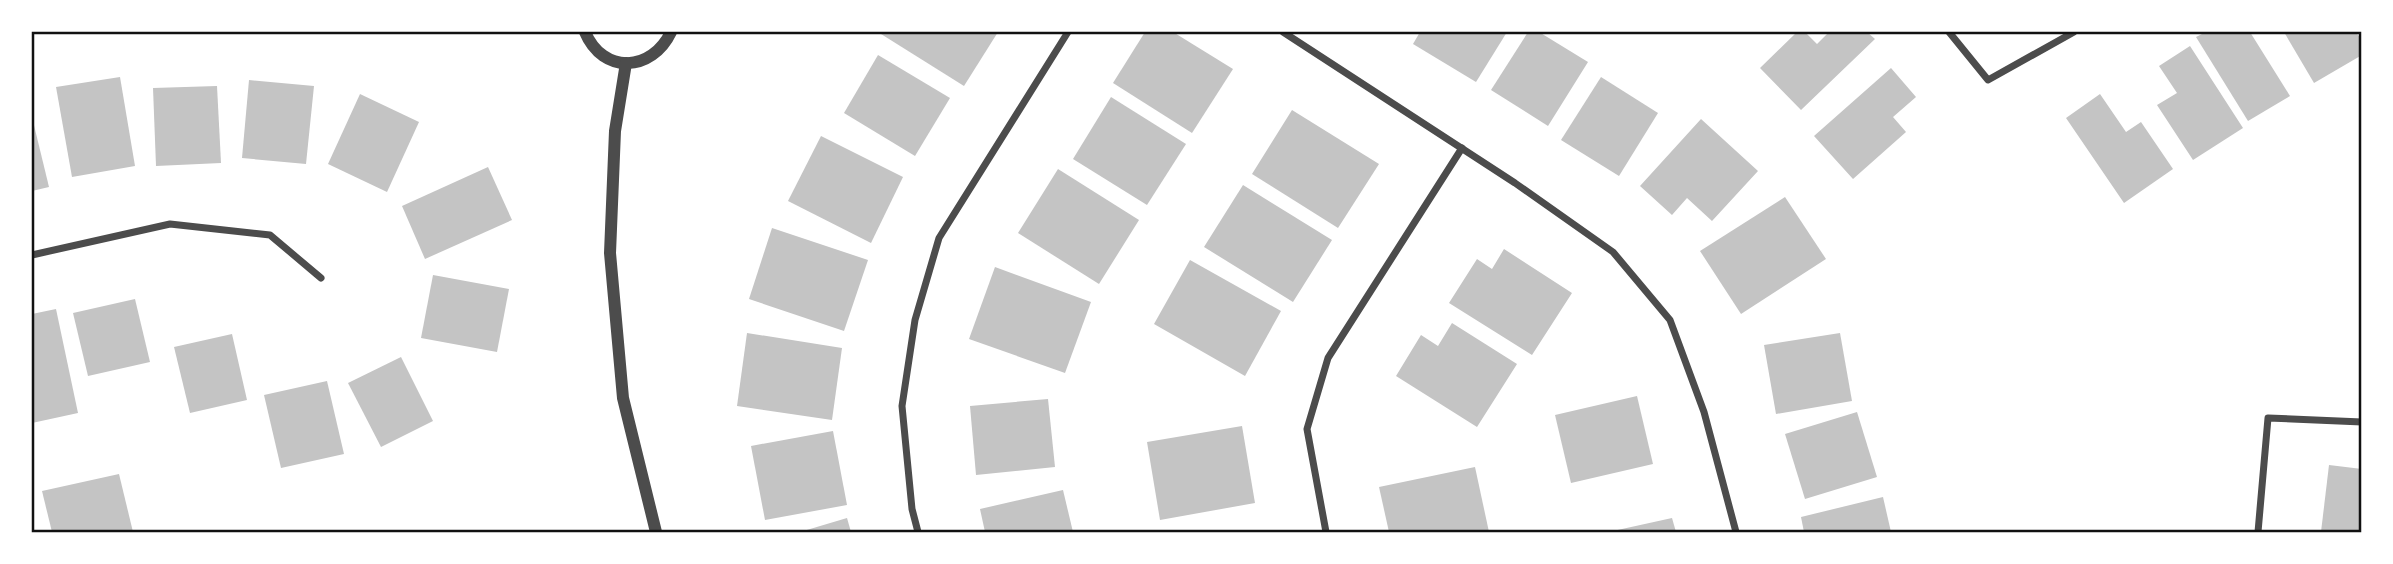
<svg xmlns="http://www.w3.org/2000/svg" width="2393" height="564" viewBox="0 0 2393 564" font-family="'DM Sans',sans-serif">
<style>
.building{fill:#c4c4c4}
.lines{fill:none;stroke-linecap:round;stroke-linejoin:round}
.minor{stroke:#4c4c4c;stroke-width:7}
.tertiary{stroke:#4c4c4c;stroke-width:12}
.neatline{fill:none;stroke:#111;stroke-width:2.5}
</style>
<rect width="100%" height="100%" fill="#fff"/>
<g class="building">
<polygon points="883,32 998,32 964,86 881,34"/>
<polygon points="1145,32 1173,32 1233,69 1192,133 1113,83"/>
<polygon points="1420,32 1507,32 1476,82 1413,44"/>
<polygon points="1528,32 1539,32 1588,62 1548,126 1491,90"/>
<polygon points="1797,32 1805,32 1817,44 1829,32 1867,32 1875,39 1801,110 1760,68"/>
<polygon points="2206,32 2250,32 2290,96 2248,121 2196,37"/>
<polygon points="2284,32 2356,32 2362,41 2362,55 2314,83"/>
<polygon points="2190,46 2243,128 2193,160 2157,105 2177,93 2159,66"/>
<polygon points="878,55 950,98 915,156 844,113"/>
<polygon points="1891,68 1916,97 1893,117 1906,132 1853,179 1814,136"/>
<polygon points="120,77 135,166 72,177 56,87"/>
<polygon points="1601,77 1658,113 1619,176 1561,140"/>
<polygon points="249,80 314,86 306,164 242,158"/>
<polygon points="217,86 221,163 156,166 153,88"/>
<polygon points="360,94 419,122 387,192 328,164"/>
<polygon points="2100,94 2126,132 2141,122 2173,169 2124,203 2066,118"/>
<polygon points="1111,97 1186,144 1147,205 1073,159"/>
<polygon points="1292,110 1379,164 1338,228 1252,174"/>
<polygon points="32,117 49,187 32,191"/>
<polygon points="1701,119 1758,171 1712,221 1687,198 1672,215 1640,186"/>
<polygon points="821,136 903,177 871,243 788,201"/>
<polygon points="488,167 512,220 425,259 402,206"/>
<polygon points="1058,169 1139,220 1099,284 1018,233"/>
<polygon points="1243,185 1332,240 1293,302 1204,247"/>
<polygon points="1785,197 1826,259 1741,314 1700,251"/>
<polygon points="772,228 868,260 844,331 749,299"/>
<polygon points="1504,249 1572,293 1532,355 1449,303 1477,259 1492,269"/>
<polygon points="1190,260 1281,311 1245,376 1154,324"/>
<polygon points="995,267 1091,302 1065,373 969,339"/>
<polygon points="433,275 509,289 497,352 421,338"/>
<polygon points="135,299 150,362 88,376 73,313"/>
<polygon points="56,309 78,413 32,423 32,314"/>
<polygon points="1452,323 1517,364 1477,427 1396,376 1421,335 1438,346"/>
<polygon points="747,333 842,348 832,420 737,406"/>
<polygon points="1840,333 1852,401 1776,414 1764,345"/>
<polygon points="232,334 247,400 190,413 174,347"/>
<polygon points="401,357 433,421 381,447 348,383"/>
<polygon points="327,381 344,454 281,468 264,395"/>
<polygon points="1637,396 1653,464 1571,483 1555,415"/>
<polygon points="1048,399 1055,467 976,475 970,406"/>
<polygon points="1857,412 1877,477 1805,499 1785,434"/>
<polygon points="1242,426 1255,503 1160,520 1147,442"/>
<polygon points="833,431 847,505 765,520 751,446"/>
<polygon points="2329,465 2362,469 2362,532 2321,532"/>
<polygon points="1475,467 1489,532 1389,532 1379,487"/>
<polygon points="119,474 133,532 52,532 42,491"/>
<polygon points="1063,490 1073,532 985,532 980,509"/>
<polygon points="1883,497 1891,532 1804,532 1801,517"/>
<polygon points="847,518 851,532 800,532"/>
<polygon points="1672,518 1676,532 1613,532 1613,531"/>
</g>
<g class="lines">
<g class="minor">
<polyline points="1283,32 1515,183 1613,252 1670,320 1704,412 1736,532"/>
<polyline points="1949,32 1988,80 2074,32"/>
<polyline points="32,255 170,224 270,235 321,278"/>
<polyline points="918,532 912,509 902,406 915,320 939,238 1068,32"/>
<polyline points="1326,532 1307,429 1328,358 1462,148"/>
<polyline points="2258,532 2268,418 2362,422"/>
</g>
<g class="tertiary">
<path d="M 585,32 C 603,75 652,72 671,32"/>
<polyline points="626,63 615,131 610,253 623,398 656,532"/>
</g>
</g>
<rect width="2393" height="564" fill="none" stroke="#ffffff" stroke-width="66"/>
<rect x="33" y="33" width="2327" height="498" class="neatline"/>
</svg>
